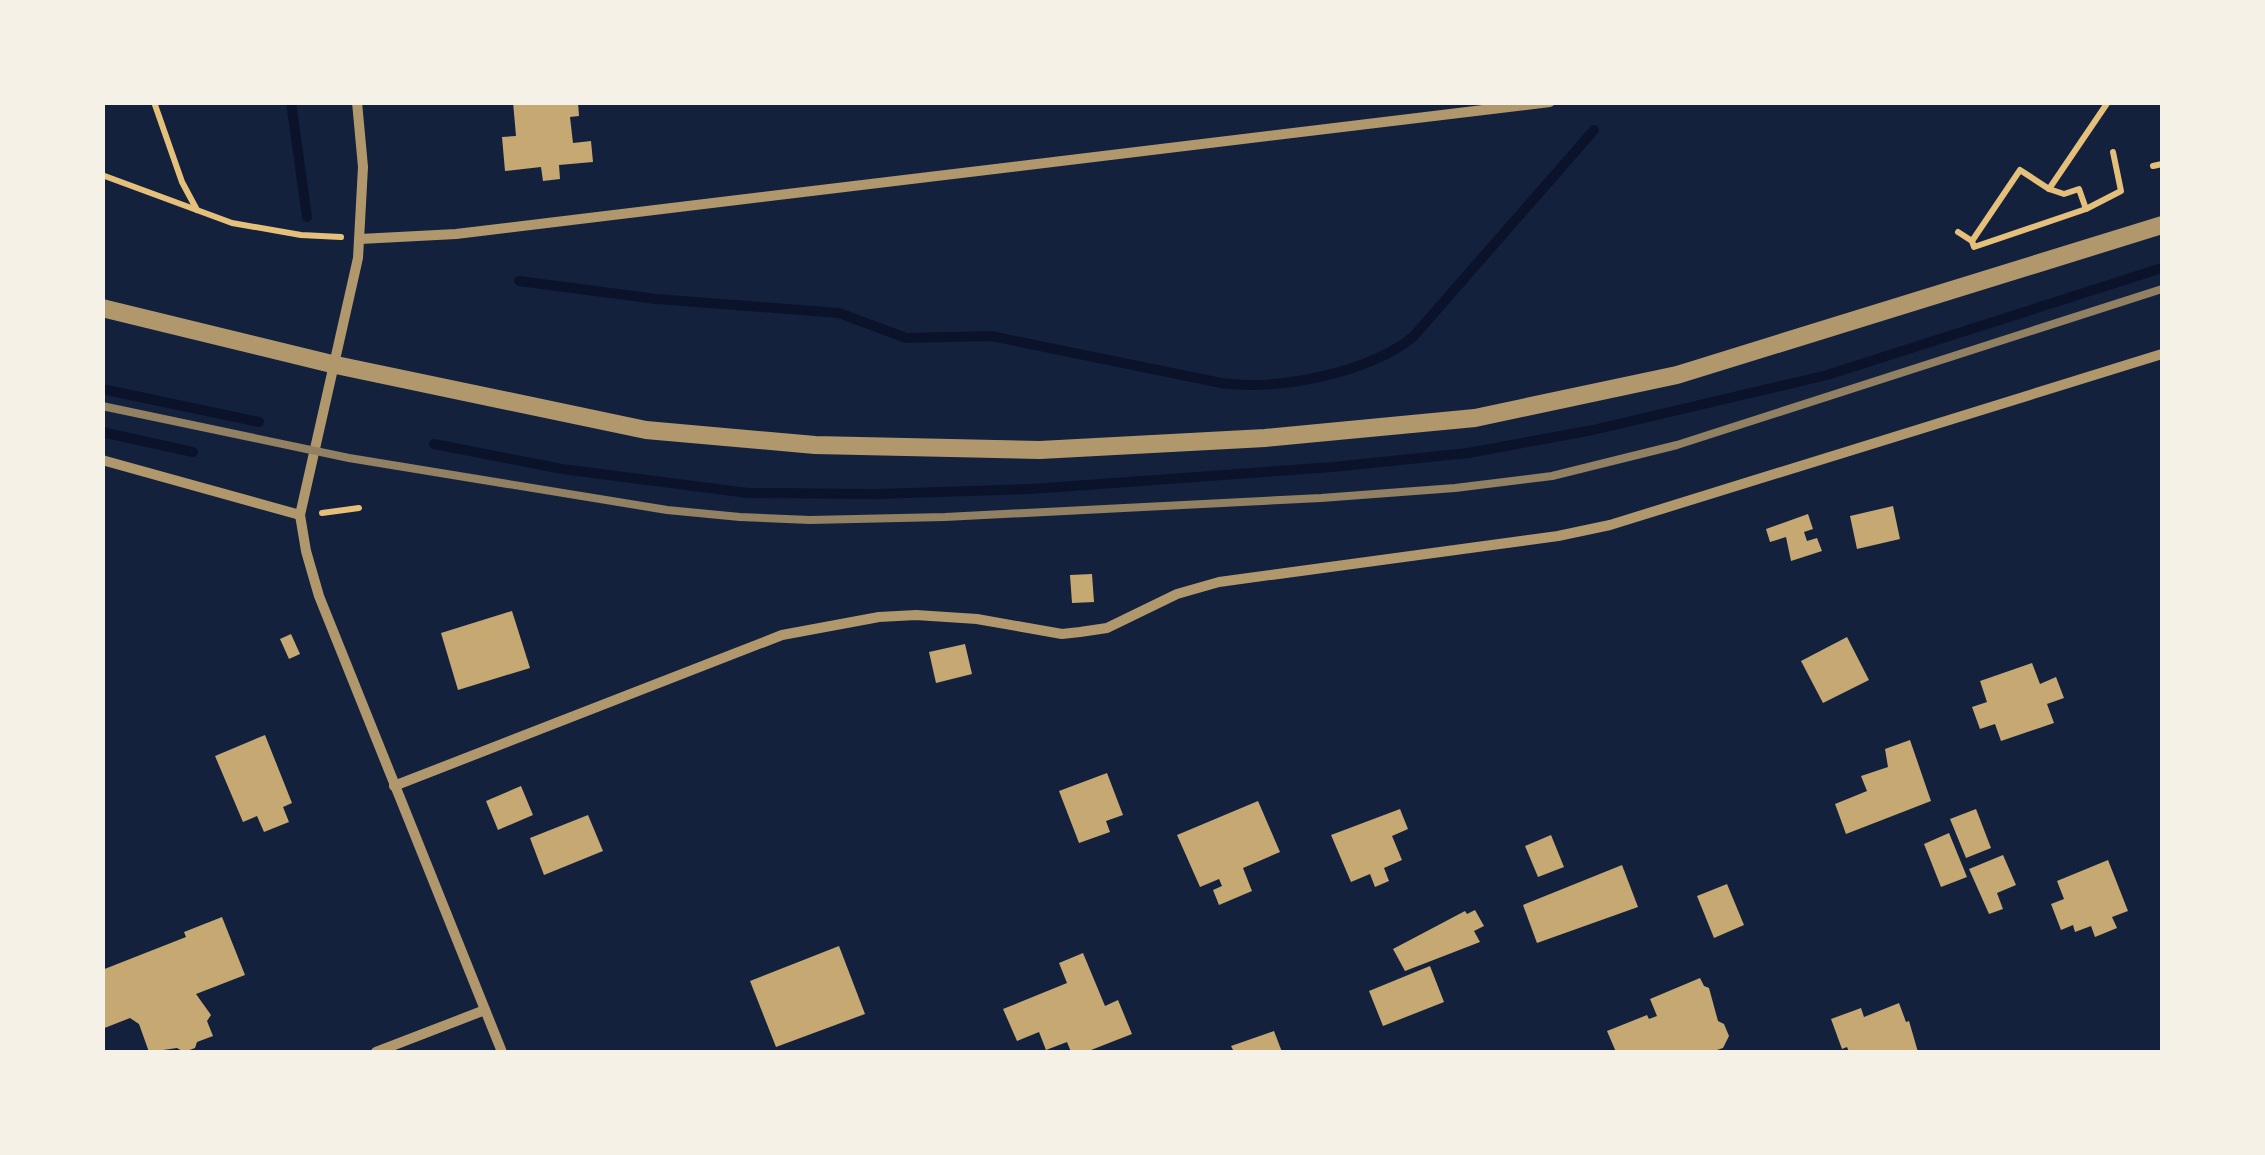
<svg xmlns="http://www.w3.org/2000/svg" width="2265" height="1155" viewBox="0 0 2265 1155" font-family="Mulish,sans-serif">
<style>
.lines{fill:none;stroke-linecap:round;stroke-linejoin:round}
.stream{stroke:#0b132b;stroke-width:10}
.building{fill:#c6a872}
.path{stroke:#e5c07b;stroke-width:6}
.minor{stroke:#b1986c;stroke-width:10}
.tertiary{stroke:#b1986c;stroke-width:18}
.rail{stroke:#918062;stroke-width:8}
</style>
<rect width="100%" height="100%" fill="#14213d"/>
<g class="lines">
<g class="stream">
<polyline points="291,102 307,217"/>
<path d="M 519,281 L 656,299 L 839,313 L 906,338 L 991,336 L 1221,383 C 1278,391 1368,373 1413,337 L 1594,130"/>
<polyline points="102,389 259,422"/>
<polyline points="102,432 193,452"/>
<polyline points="434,444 562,469 748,493 876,494 1031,489 1333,467 1468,453 1593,430 1827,375 2162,268"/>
</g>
</g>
<g class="building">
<polygon points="513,102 578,102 579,116 570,117 573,143 591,141 593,162 559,165 560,179 543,181 541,167 505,171 502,137 516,136"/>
<polygon points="1893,506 1900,539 1857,549 1850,516"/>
<polygon points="1808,514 1813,529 1804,532 1807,541 1817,538 1822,551 1791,561 1786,537 1770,542 1766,529"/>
<polygon points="1092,574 1094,602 1072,603 1070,575"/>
<polygon points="512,611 530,668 458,690 441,633"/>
<polygon points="291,634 300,654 289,659 280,639"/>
<polygon points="1847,637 1869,680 1823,703 1801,661"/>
<polygon points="965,644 972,674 936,683 929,652"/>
<polygon points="2032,663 2040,684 2056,677 2064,698 2047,704 2054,723 2001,741 1995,724 1980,729 1972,707 1987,702 1980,681"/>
<polygon points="265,735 292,803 283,807 289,822 264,832 257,816 243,822 215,756"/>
<polygon points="1910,740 1931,801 1846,834 1835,804 1867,791 1861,776 1888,767 1885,749"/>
<polygon points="1107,773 1123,815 1106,821 1110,832 1079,843 1059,791"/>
<polygon points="521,786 533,815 498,830 486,801"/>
<polygon points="1258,801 1280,852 1243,868 1252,891 1219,905 1213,890 1222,886 1219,879 1200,887 1177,835"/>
<polygon points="1400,809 1408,829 1392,836 1402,860 1384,868 1389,881 1375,887 1370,874 1351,882 1331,835"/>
<polygon points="1976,809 1991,848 1966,858 1950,819"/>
<polygon points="588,815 603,851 544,875 530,838"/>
<polygon points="1949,833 1967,877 1941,887 1924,844"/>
<polygon points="1551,835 1564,867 1538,877 1525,846"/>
<polygon points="2003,855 2016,885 1997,893 2003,909 1989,914 1969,869"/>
<polygon points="2108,860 2128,911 2112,917 2117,928 2095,937 2091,926 2075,932 2073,925 2061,930 2051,904 2064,899 2057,881"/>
<polygon points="1622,865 1638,907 1537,943 1523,905"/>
<polygon points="1727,884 1744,925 1714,938 1697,896"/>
<polygon points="1475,910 1484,926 1474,931 1480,942 1405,971 1393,949 1465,911 1467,914"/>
<polygon points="222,917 245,975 196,994 211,1015 207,1021 213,1036 197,1042 195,1048 184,1052 177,1048 149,1052 139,1024 130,1018 102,1029 102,970 186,937 184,932"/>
<polygon points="839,946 865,1014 776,1047 750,981"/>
<polygon points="1083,953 1105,1006 1118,1000 1132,1034 1086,1052 1071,1052 1067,1042 1046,1050 1039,1032 1017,1041 1003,1009 1067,983 1059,963"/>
<polygon points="1430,966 1444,1002 1383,1026 1369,991"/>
<polygon points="1700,978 1704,986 1709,988 1718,1021 1724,1024 1729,1036 1723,1048 1711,1052 1705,1050 1698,1052 1616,1052 1607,1031 1647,1015 1649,1019 1657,1016 1650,999"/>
<polygon points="1899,1003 1906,1022 1909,1021 1918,1052 1849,1052 1847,1047 1842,1049 1831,1019 1861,1008 1864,1017"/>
<polygon points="1274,1031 1282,1052 1234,1052 1231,1046"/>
</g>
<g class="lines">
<g class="path">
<polyline points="154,102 182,182 197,210"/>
<polyline points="2108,102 2049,189 2020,170 1972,241 1974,247 2086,209 2121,191 2113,152"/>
<polyline points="2153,166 2162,164"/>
<polyline points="102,175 232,223 301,235 341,237"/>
<polyline points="2049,189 2064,194 2079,189 2086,209"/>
<polyline points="1958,232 1972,241"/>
<polyline points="322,513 359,508"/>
</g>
<g class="minor">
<polyline points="357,102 363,167 358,258 300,515 306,551 319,596 502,1052"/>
<polyline points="360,239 456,234 1550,102"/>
<polyline points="102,460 300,515"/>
<polyline points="394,786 782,635 879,617 916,615 977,619 1062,634 1080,632 1107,628 1177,594 1219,582 1558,536 1610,525 2162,354"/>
<polyline points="376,1052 485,1010"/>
</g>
<polyline class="tertiary" points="102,308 336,365 646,430 815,445 1040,450 1265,438 1475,418 1677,375 2162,225"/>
<polyline class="rail" points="102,406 349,458 667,510 740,517 810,520 945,517 1321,498 1455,488 1552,476 1677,445 2162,289"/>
</g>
<rect width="2265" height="1155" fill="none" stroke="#f6f1e7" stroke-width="210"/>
</svg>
